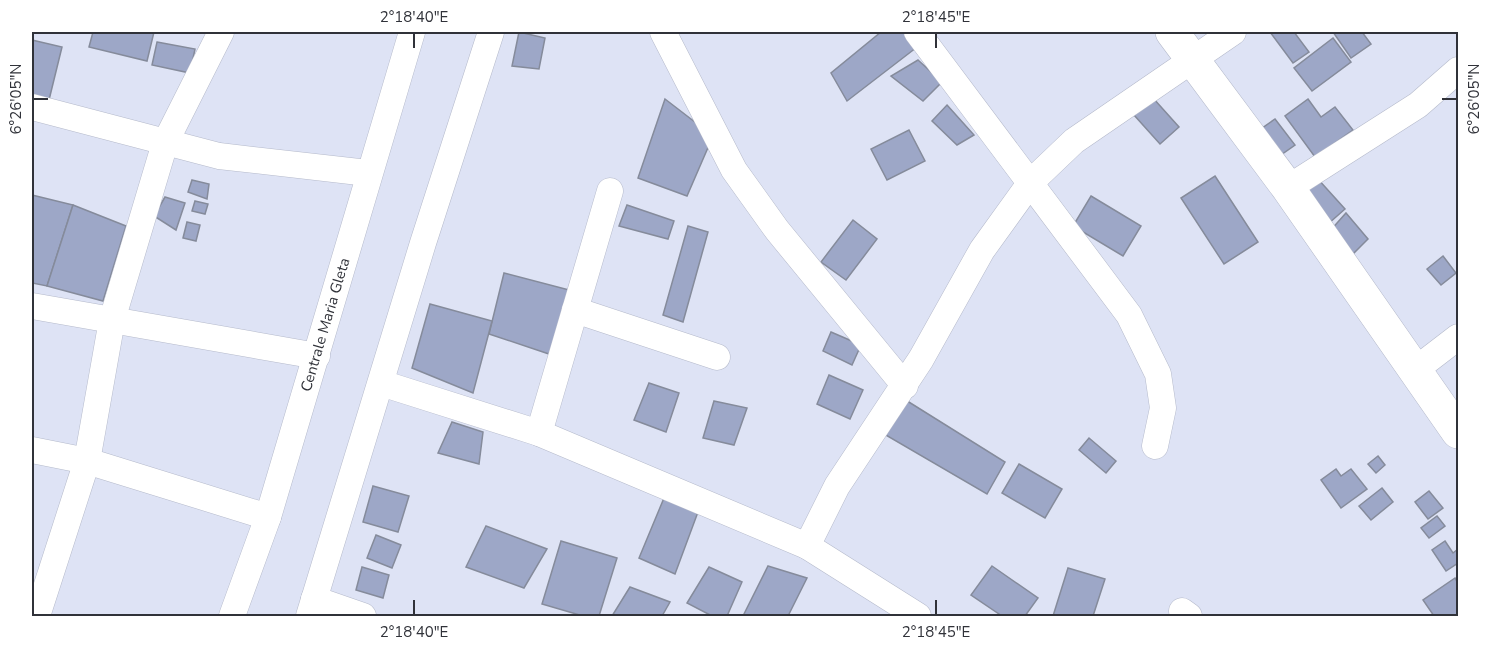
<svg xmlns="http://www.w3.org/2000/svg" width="1490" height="648" viewBox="0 0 1490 648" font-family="'Nunito Sans',sans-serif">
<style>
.building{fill:#9da7c7;stroke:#858b9b;stroke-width:1.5}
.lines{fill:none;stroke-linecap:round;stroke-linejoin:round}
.street-casing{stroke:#b5bacb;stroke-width:27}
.secondary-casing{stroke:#b5bacb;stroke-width:34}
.street{stroke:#fff;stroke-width:26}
.secondary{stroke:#fff;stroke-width:33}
.ticks{fill:none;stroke:#303239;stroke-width:2}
.labels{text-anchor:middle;stroke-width:5;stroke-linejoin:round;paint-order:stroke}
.street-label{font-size:15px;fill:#303239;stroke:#fff}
.neatline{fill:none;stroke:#303239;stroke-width:2}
.ticks-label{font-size:15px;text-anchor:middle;fill:#303239}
</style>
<rect width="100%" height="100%" fill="#dee3f5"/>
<g class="building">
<polygon points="93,32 154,32 147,61 89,47"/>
<polygon points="519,32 545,38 539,69 512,66"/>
<polygon points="881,32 909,32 921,44 847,101 831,73"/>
<polygon points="1270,32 1294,32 1309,52 1293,63"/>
<polygon points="1333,32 1362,32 1371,44 1351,58"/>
<polygon points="1333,38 1351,62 1312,91 1294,68"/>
<polygon points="32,40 62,47 48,104 32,100"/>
<polygon points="157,42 195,49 190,73 152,65"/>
<polygon points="918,60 942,82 923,101 891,76"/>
<polygon points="1153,98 1179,127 1160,144 1134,115"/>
<polygon points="665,99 713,136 687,196 638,178"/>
<polygon points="1308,99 1321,117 1335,107 1353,130 1315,157 1285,116"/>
<polygon points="947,105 974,135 957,145 932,121"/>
<polygon points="1275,119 1295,145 1278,157 1258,131"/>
<polygon points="909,130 925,161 887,180 871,149"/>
<polygon points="1215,176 1258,242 1224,264 1181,198"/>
<polygon points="1317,178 1345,209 1328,224 1300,194"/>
<polygon points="192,180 209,184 207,199 188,192"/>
<polygon points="32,195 73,205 47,286 32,283"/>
<polygon points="1091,196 1141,226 1123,256 1073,226"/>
<polygon points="165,197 185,203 176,230 154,216"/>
<polygon points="195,201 208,204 205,214 192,211"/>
<polygon points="73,205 126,226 103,301 47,286"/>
<polygon points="627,205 674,221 668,239 619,226"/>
<polygon points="1346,213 1368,239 1349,258 1329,232"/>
<polygon points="853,220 877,239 846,280 821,262"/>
<polygon points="187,222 200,225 196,241 183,238"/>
<polygon points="688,226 708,232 683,322 663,315"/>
<polygon points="1443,256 1456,273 1441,285 1427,269"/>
<polygon points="504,273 573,291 549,354 489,334"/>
<polygon points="430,304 492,321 473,393 412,368"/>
<polygon points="831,332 861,345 852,365 823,351"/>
<polygon points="829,375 863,390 850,419 817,404"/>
<polygon points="649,383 679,393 666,432 634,420"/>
<polygon points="904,399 1005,462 987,494 884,434"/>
<polygon points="714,401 747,408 734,445 703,438"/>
<polygon points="452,422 483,432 479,464 438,453"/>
<polygon points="1089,438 1116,461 1106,473 1079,450"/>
<polygon points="1378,456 1385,465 1376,473 1368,464"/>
<polygon points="1019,464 1062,489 1045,518 1002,493"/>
<polygon points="1336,469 1341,476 1351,469 1367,489 1341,508 1321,480"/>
<polygon points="373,486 409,496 398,532 363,522"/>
<polygon points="1382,488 1393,502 1371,520 1359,506"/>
<polygon points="1429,491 1443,508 1428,519 1415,502"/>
<polygon points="664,498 698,512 675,574 639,558"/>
<polygon points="1437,516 1445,526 1429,538 1421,528"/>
<polygon points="486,526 547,549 524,588 466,567"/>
<polygon points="376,535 401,545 392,568 367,558"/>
<polygon points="561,541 617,558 599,616 583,616 542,604"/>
<polygon points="1445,541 1453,553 1458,549 1458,563 1446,571 1432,550"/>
<polygon points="768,566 807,578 788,616 743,616"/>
<polygon points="992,566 1038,598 1025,616 1002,616 971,595"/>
<polygon points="362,567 389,575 383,598 356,590"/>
<polygon points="709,567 742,582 727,616 712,616 687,603"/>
<polygon points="1068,568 1105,579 1093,616 1053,616"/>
<polygon points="1455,578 1458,583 1458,616 1434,616 1423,600"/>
<polygon points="630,587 670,602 662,616 612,616"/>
</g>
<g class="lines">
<g class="street-casing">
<g id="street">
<polyline points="663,32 734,170 777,230 905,386"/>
<polyline points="917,32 1129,315 1158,374 1163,408 1155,446"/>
<polyline points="32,107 219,156 368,173"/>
<polyline points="1288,188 1418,105 1458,70"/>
<polyline points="32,306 317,356"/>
<polyline points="575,310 717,357"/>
<polyline points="1415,370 1458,337"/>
<polyline points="381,383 539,433 807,546 918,616"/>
<polyline points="539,433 610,191"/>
<polyline points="32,450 87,461 268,517"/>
<polyline points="807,546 837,486 921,359 982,250 1031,182 1074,141 1233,32"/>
<polyline points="314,599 363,616"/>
<polyline points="1182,611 1189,616"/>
<polyline points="37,616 87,461 112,320 165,143 221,32"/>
<path id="s1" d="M 232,616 L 268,517 L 412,32"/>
<polyline points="309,616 423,243 491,32"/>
</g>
</g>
<g class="secondary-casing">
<polyline id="secondary" points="1172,32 1288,188 1458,432"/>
</g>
<use href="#street" class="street"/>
<use href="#secondary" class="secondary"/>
</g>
<path class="ticks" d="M 414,33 L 414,48M 936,33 L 936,48M 33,99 L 48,99M 1442,99 L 1457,99M 414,600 L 414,615M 936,600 L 936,615"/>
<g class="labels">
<g class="street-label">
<text dy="5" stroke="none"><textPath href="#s1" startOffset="306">Centrale Maria Gleta</textPath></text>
</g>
</g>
<rect width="1490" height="648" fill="none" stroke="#ffffff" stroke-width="66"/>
<rect x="33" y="33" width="1424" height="582" class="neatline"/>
<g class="ticks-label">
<text x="414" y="22">2°18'40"E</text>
<text x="936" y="22">2°18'45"E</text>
<text transform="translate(16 99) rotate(-90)" y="5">6°26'05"N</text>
<text transform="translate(1474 99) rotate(-90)" y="5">6°26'05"N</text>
<text x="414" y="637">2°18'40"E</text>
<text x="936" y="637">2°18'45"E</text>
</g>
</svg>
